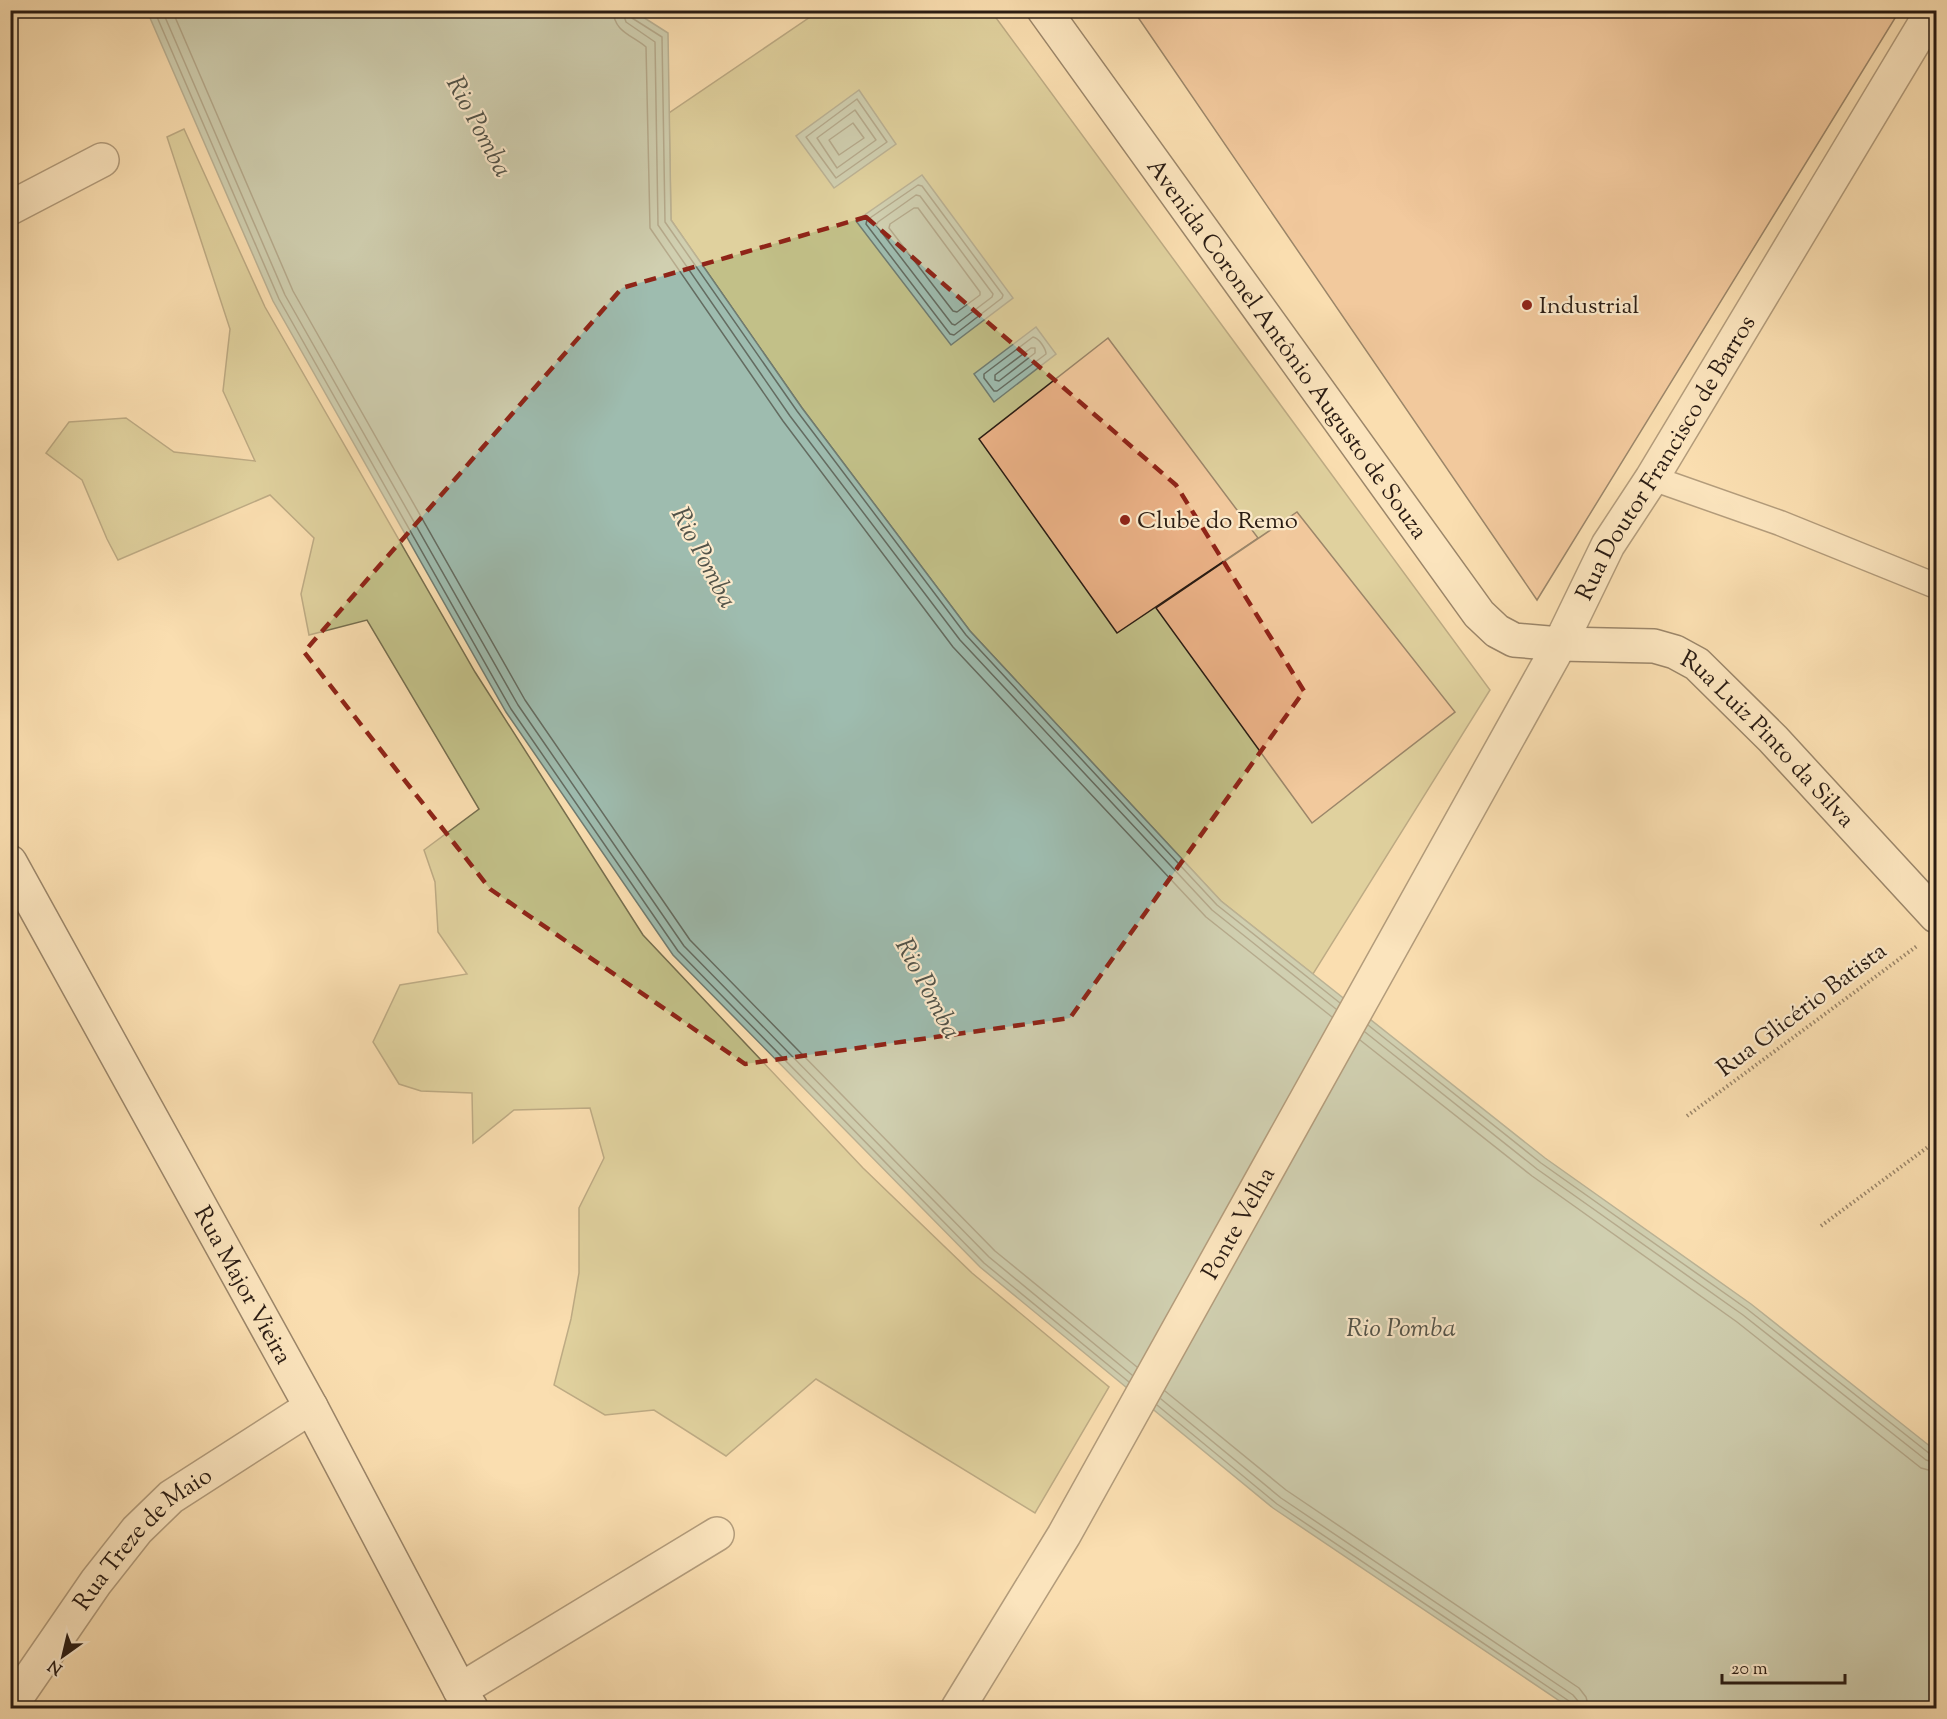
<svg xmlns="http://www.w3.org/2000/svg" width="1947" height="1719" viewBox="0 0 1947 1719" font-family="'Sorts Mill Goudy',serif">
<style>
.green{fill:#c2c088;stroke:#766e4e;stroke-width:1.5}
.water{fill:#9ebcaf;stroke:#707c71;stroke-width:1.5}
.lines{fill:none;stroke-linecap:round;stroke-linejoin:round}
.shore{stroke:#646c61;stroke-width:1.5}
.building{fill:#e9b085;stroke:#2a1c13;stroke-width:1.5}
.lane-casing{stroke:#5e4c3a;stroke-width:27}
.street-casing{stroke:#5e4c3a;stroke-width:36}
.secondary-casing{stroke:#2a1c13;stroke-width:36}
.path{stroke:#2a1c13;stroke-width:4;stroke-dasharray:1.5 3;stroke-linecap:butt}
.lane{stroke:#fceacc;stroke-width:24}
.street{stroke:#fceacc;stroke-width:33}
.secondary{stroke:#fceacc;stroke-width:33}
.marked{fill:none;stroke:#8f2418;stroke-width:4.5;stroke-dasharray:12 8;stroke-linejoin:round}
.poi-dot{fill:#8f2418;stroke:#fceacc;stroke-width:2}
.labels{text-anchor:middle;stroke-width:4.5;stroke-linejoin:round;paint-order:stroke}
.poi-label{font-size:24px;fill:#2a1c13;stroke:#fceacc;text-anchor:start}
.street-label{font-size:24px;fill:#2a1c13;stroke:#fceacc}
.water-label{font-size:26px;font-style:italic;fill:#53544a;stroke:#fceacc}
</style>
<rect width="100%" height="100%" fill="#fadeb0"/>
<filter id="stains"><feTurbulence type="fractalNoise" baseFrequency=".00333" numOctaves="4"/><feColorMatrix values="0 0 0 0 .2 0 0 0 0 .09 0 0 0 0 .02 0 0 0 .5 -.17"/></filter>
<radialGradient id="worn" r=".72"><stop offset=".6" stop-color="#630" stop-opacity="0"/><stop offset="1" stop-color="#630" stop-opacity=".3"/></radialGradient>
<g class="green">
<polygon points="819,11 991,11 1490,690 1313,974 1221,901 970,631 802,408 671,220 669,113"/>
<polygon points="184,129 265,307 475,672 643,935 863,1168 972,1273 1109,1387 1035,1513 816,1379 726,1456 654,1410 605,1415 554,1385 571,1319 579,1273 579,1208 604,1158 590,1108 514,1110 473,1143 472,1093 421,1091 399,1084 373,1042 400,985 467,974 438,932 435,882 424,850 479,809 367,620 309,635 301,594 314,538 270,495 118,560 107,539 82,480 46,453 69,422 126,418 174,452 255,461 223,391 230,329 167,137"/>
</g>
<g class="water">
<polygon points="632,10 668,33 671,220 802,408 970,631 1221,901 1545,1158 1751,1304 1936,1451 1936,1708 1570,1708 1273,1508 980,1267 673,955 506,712 273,301 147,11"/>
<polygon points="859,90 896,144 834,188 796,136"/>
<polygon points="922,175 1013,298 951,345 856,221"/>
<polygon points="1036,327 1056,354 994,402 974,374"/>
</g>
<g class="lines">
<g class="shore">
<polyline points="154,10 279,299 511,709 678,951 984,1263 1129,1382"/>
<polyline points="162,10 285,295 518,705 684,946 989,1257 1132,1375"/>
<polyline points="172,10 293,291 525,700 690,940 995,1251 1137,1367"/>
<path d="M 613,10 C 614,32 632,35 646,47 L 650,228 L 783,421 L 953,647 L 1206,917 L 1332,1017"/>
<polyline points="622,10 626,22 655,42 658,225 790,416 960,640 1212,910 1336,1009"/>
<polyline points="630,10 632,18 662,37 665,222 797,411 966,635 1217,905 1340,1003"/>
<polygon points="857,99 887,142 836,178 806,137"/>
<polygon points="855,110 876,140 837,168 817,138"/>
<polygon points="853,123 864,138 839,155 829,140"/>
<polygon points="918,185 922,186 1003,295 1002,298 954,335 950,334 866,224 867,220"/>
<polygon points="916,195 920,196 993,294 992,297 955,325 952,324 876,225 878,222"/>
<polygon points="914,208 918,208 980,292 980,295 957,312 953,311 889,228 890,224"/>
<path d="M 1033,337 C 1039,338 1046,349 1046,354 L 997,391 L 994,391 L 984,378 L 984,374 Z"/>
<polygon points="1031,348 1035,348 1035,353 999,381 995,380 995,375"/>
<polyline points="1368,1025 1541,1163 1747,1309 1930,1454 1936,1455"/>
<polyline points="1365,1032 1537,1169 1743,1315 1926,1460 1936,1463"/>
<polyline points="1360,1040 1532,1176 1737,1322 1921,1468 1936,1472"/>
<polyline points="1165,1391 1286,1490 1579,1688 1586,1697 1589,1708"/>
<polyline points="1161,1399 1281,1498 1573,1695 1578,1701 1580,1708"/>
<polyline points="1157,1405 1277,1504 1569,1701 1572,1708"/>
</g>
</g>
<g class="building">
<polygon points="1133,10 1900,10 1537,600"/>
<polygon points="1108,338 1258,538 1117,633 979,439"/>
<polygon points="1297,512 1455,712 1312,823 1156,608"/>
</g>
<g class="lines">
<g class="lane-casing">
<polyline id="lane" points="1652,478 1780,523 1936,586"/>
</g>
<g class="street-casing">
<g id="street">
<polyline points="10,208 102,160"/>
<polyline points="460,1690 717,1534"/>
<path id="s1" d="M 10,1707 L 96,1582 L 137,1530 L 171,1497 L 311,1407"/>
<path id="s2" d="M 958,1708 L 1064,1535 L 1560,644 L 1608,545 L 1652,478 L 1933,10"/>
</g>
</g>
<g class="secondary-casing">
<g id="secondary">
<path id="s3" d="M 1044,10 L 1479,614 L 1497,631 L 1514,640 L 1560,644 L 1654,646 L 1675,652 L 1697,664 L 1773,739 L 1936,916"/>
<path id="s4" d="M 10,862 L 311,1407 L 460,1690 L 471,1708"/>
</g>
</g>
<g class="path">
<polyline points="1687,1116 1917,946"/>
<polyline points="1821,1226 1936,1141"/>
</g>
<use href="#lane" class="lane"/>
<use href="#street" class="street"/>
<use href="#secondary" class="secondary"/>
</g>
<path d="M0 0H1947V1719H0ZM 866,217 L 1176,485 L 1304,691 L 1070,1018 L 745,1064 L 490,889 L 304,652 L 622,288 Z" fill="#fadeb0" fill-opacity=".55" fill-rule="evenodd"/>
<path class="marked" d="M 866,217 L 1176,485 L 1304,691 L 1070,1018 L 745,1064 L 490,889 L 304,652 L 622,288 Z"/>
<g class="poi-dot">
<circle cx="1527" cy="305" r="6"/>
<circle cx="1125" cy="520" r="6"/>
</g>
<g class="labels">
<g class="poi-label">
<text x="1539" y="313">Industrial</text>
<text x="1137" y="528">Clube do Remo</text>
</g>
<g class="street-label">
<text dy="8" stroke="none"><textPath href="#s3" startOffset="417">Avenida Coronel Antônio Augusto de Souza</textPath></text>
<text dy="8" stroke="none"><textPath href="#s2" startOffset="1437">Rua Doutor Francisco de Barros</textPath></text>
<text dy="8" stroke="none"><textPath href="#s3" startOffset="1078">Rua Luiz Pinto da Silva</textPath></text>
<text transform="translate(1801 1009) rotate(-37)" y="8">Rua Glicério Batista</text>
<text dy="8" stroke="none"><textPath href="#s2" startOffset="560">Ponte Velha</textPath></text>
<text dy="8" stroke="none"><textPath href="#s4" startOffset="483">Rua Major Vieira</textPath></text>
<text dy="8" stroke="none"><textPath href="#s1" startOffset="216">Rua Treze de Maio</textPath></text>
</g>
<g class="water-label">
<text transform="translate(480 126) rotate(62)" y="9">Rio Pomba</text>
<text transform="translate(705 557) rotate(62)" y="9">Rio Pomba</text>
<text transform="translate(929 988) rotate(62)" y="9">Rio Pomba</text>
<text x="1401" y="1336">Rio Pomba</text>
</g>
</g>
<rect width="1947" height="1719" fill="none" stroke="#fadeb0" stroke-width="36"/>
<rect x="12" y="12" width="1923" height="1695" fill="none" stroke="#2a1c13" stroke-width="3"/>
<rect x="18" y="18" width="1911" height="1683" fill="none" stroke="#2a1c13" stroke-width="1.5"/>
<g transform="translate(63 1656) rotate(214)" stroke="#fceacc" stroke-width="4.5" paint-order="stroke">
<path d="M0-4.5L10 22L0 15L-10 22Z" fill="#2a1c13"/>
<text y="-9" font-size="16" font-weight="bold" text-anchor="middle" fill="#2a1c13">N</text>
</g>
<path d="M1722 1674v9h123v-9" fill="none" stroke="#2a1c13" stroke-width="3"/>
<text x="1731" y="1674" font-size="18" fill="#2a1c13" stroke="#fceacc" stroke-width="4.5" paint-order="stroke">20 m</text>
<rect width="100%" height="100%" filter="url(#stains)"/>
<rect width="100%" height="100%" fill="url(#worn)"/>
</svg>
